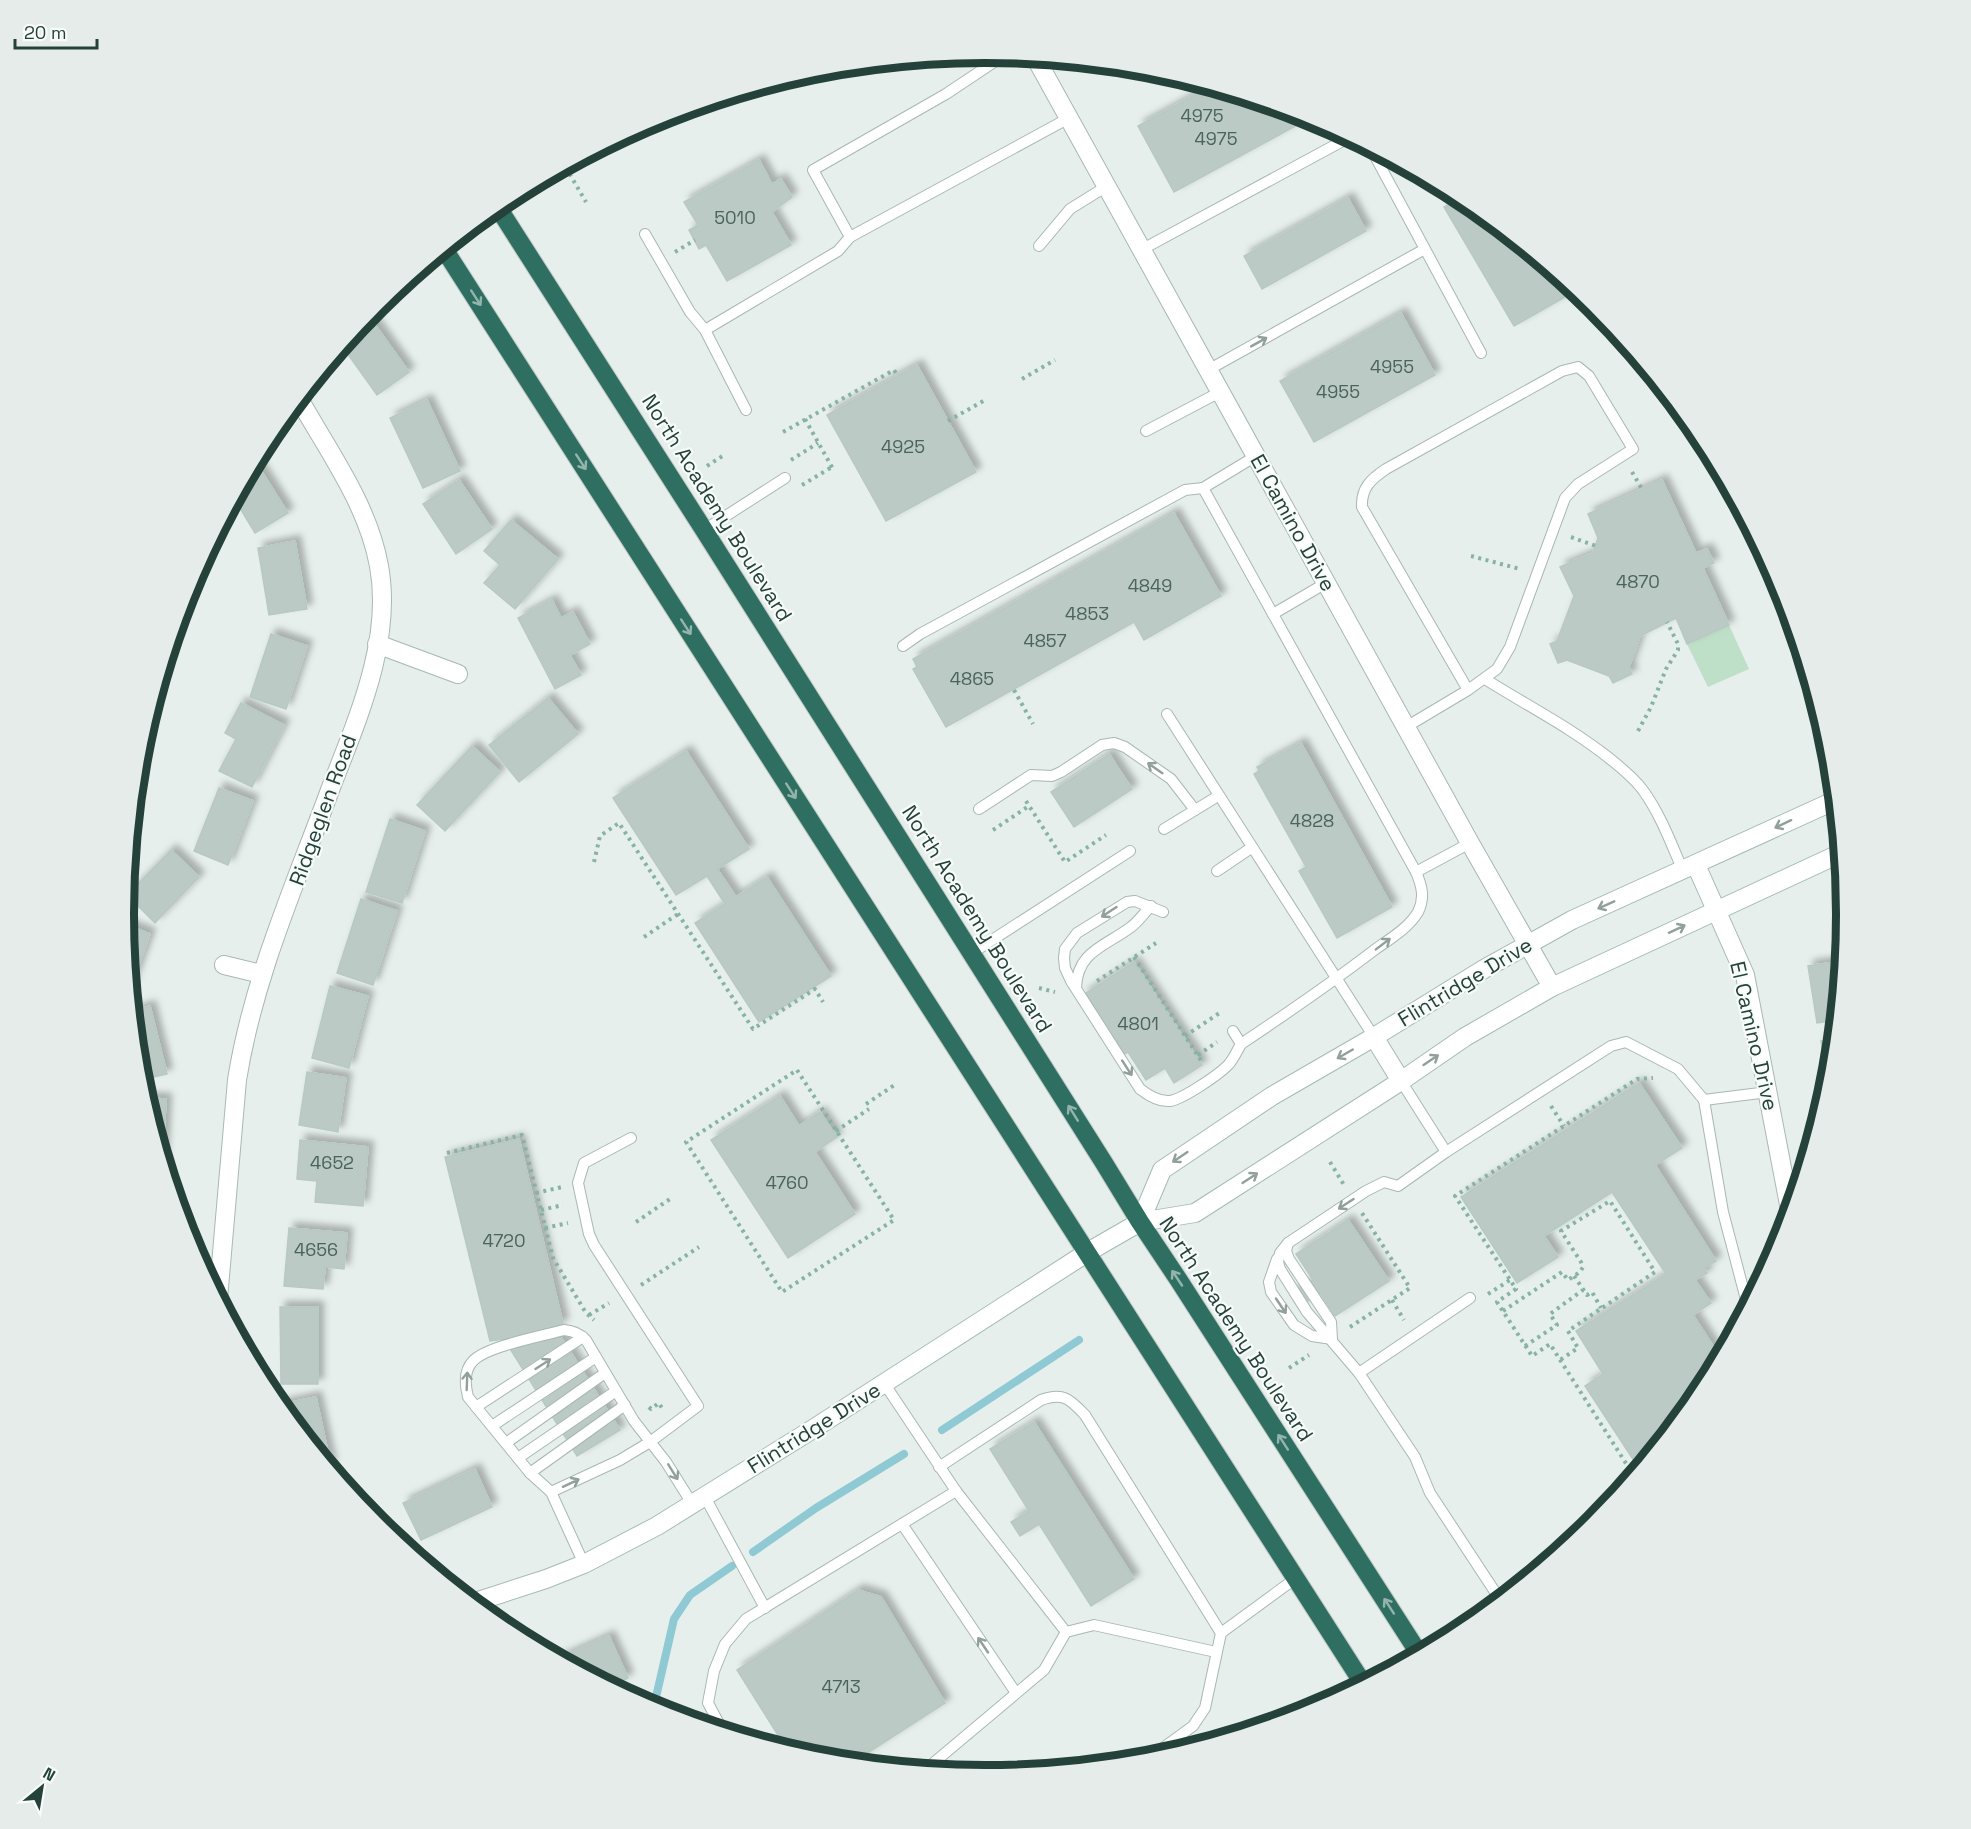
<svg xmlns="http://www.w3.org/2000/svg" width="1971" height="1829" viewBox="0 0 1971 1829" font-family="'Space Grotesk',sans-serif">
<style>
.green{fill:#bfe0c8}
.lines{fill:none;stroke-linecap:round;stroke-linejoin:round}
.stream{stroke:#8ec9d4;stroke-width:8}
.building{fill:#bbcac4;stroke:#b8c9c2;stroke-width:1.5;filter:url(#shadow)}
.lane-casing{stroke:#a8b8b2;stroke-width:12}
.street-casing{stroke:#a8b8b2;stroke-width:20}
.secondary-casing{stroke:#a4bbb3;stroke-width:20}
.highway-casing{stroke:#c2cac8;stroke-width:20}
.path{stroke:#86b3a5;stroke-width:4;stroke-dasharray:3 4.5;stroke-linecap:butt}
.lane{stroke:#fff;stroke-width:10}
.street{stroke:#fff;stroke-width:18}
.secondary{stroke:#fff;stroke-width:18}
.highway{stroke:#2f6f62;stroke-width:18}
.oneway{stroke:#93b5ae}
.oneway2{stroke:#92a09c}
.labels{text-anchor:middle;stroke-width:4.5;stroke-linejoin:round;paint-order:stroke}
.number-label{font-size:18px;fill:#4a645c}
.street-label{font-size:21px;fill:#24423a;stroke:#f7fbf9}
.rim{fill:none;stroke:#24423a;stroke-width:8}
</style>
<defs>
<filter id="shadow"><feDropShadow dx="5.5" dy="-5.5" stdDeviation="3" flood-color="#0004"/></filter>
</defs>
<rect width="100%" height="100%" fill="#e6efeb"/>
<polygon class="green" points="1729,625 1749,669 1708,687 1687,644"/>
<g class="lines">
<g class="stream">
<polyline points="942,1430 1079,1340"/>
<polyline points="753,1552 816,1508 904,1454"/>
<polyline points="653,1710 674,1619 690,1595 732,1566"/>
</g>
</g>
<g class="building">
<polygon points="1211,86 1312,117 1174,192 1138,126"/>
<polygon points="759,160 772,184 781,179 792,197 772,212 791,245 727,281 706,245 699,249 689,230 698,225 684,202"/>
<polygon points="1462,197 1569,284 1574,292 1514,326 1444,207"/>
<polygon points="1348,198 1366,231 1262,289 1244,256"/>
<polygon points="1401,313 1435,375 1314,442 1280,381"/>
<polygon points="368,315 409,372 377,395 342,346"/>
<polygon points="917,365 976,472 886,521 827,415"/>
<polygon points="427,400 460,471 423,488 390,418"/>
<polygon points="255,461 288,513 255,533 235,500"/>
<polygon points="459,480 492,529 456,554 423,504"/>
<polygon points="1662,480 1696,553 1707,549 1714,563 1703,568 1729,625 1687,644 1676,618 1640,636 1629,667 1632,674 1613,683 1609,676 1567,660 1558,663 1550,644 1557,641 1574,596 1560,567 1593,553 1598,538 1588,514"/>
<polygon points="1174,513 1221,596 1144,640 1134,622 946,727 913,669 917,667 913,659"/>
<polygon points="511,520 558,559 515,609 484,583 500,565 484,551"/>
<polygon points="295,541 307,609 269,615 258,548"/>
<polygon points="552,600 561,618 573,612 590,644 570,655 581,675 555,689 518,618"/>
<polygon points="271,634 307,646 286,709 250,697"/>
<polygon points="548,698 578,734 519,782 489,745"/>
<polygon points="241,703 284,725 252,787 219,771 236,739 225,733"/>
<polygon points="1301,743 1392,907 1337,938 1299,871 1306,867 1254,774 1259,771 1257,767"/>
<polygon points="472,746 500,772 445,831 417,805"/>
<polygon points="686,751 749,849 717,869 736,897 767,877 831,976 759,1022 695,923 725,904 707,876 676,895 613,798"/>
<polygon points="1109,754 1132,789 1074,827 1051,792"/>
<polygon points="219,788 253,801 228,865 194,851"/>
<polygon points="390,819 425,831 402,903 366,892"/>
<polygon points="171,850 199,877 155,923 127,895"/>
<polygon points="361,899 397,911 373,985 337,973"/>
<polygon points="124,924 150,934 131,986"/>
<polygon points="1843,961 1837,1020 1817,1023 1808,966"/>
<polygon points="1134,962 1202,1065 1174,1083 1165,1068 1146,1080 1128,1052 1123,1055 1083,995"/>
<polygon points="330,986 368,996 349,1068 312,1058"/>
<polygon points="150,1006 167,1074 140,1080 133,1011"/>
<polygon points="1835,1039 1831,1083 1829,1088 1821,1041"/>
<polygon points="307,1072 346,1078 338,1132 299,1125"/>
<polygon points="1639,1083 1682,1148 1655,1165 1716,1261 1704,1268 1707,1273 1695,1280 1711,1303 1693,1315 1720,1357 1703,1368 1710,1378 1702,1394 1640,1470 1585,1386 1603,1374 1576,1331 1666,1274 1612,1192 1544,1236 1558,1257 1517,1283 1461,1197"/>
<polygon points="780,1096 799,1126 820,1112 837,1137 815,1152 855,1214 788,1258 711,1140"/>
<polygon points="145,1098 166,1099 163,1158"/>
<polygon points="519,1139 563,1324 554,1326 620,1430 577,1456 504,1339 490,1341 445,1157"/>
<polygon points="300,1140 368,1147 363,1206 315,1202 317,1181 297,1179"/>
<polygon points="1348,1220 1389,1281 1335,1316 1320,1293 1298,1307 1290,1295 1313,1280 1296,1254"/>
<polygon points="289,1228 347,1233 344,1269 325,1267 323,1289 284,1286"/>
<polygon points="280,1307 318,1307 318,1384 281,1384"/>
<polygon points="316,1397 331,1466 328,1466 278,1405"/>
<polygon points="1034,1422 1134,1579 1091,1606 1039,1524 1020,1536 1011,1522 1029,1511 990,1449"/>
<polygon points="475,1469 492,1507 421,1540 403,1503"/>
<polygon points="858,1590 881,1597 945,1703 852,1763 817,1760 788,1751 737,1670"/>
<polygon points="609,1636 628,1678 610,1686 558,1659"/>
</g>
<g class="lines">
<g class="lane-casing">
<g id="lane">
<polyline points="1006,54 946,94 813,170 850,237 1069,118"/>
<polyline points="1370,147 1481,353"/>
<polyline points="645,234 690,312 705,330 746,410"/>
<polyline points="1039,246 1070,209 1107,186"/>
<polyline points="1141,250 1350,137"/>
<polyline points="705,330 838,251 850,237"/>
<polyline points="1208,370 1423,250"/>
<polyline points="1146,431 1220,392"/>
<path d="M 1203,488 L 1416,872 C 1422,886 1425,898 1418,912 C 1408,929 1388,940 1373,951 C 1330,984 1286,1014 1241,1044 L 1233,1031"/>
<polyline points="704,530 785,478"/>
<polyline points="1273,614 1326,583"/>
<polyline points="903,646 920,634 1185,490 1203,488 1256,456"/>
<path d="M 1485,679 C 1526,705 1570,727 1609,758 C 1620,767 1633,777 1642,789 C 1660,813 1671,843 1683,871"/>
<polyline points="1167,714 1374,1037"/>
<path d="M 1406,727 L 1468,690 L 1362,507 C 1361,488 1371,479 1386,469 L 1562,371 L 1578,367 L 1589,376 L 1633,449 L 1578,484 L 1565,498 L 1510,647 L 1497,669 L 1468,690"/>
<polyline points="979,809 1031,775 1052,776 1061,772 1102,745 1114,743 1125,747 1171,779 1195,810"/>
<polyline points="1164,829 1218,796"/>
<polyline points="1217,871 1251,848"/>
<polyline points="1416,872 1470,843"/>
<path d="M 1163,912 L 1135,901 L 1127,902 L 1077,933 L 1065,949 L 1064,958 L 1065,968 L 1071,981 L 1140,1089 C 1149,1096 1159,1102 1170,1101 C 1183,1099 1220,1074 1229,1064 C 1234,1058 1237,1051 1241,1044"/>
<polyline points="972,953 1130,851"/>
<path d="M 1076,988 C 1077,951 1106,946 1131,927 C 1139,921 1144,913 1151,906"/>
<polyline points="1704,1100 1723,1212 1748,1307"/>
<polyline points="1446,1152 1611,1046 1626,1042 1678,1069 1704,1100 1768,1092"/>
<polyline points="1277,1259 1269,1282 1271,1292 1294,1325 1312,1336 1332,1339 1331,1322 1289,1259 1286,1251 1288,1243"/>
<polyline points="1470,1298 1359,1373 1415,1457 1430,1493 1501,1601"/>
<polyline points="1359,1373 1307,1312 1280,1269 1278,1262 1280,1253 1288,1243 1366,1191 1384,1182 1398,1186 1446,1152 1401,1081"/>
<polyline points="476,1407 583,1337"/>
<polyline points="492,1426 596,1357"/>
<polyline points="506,1443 605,1373"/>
<polyline points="518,1458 616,1391"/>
<path d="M 939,1467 L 1041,1400 C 1063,1392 1070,1399 1085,1415 L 1221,1633"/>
<polyline points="530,1473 625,1405"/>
<polyline points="956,1491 1066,1632 1094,1625 1216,1652"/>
<path d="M 551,1492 L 530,1473 L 468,1397 C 465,1385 464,1370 473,1361 C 487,1346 543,1336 564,1330 C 573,1331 579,1333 586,1340 L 634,1421 L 666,1462 L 693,1505"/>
<polyline points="705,1497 765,1608"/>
<polyline points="902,1524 1016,1693"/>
<polyline points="584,1564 551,1492 620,1460 650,1442 698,1406 594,1245 589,1234 578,1183 584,1163 631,1138"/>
<polyline points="723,1731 708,1703 714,1671 725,1644 746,1619 956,1491 884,1383"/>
<polyline points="1145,1761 1193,1726 1205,1708 1221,1633 1296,1578"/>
<polyline points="925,1770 1044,1670 1066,1632"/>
</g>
</g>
<g class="street-casing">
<g id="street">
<polyline points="1035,57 1470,843 1552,987"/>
<polyline points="377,644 458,674"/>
<polyline points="1696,865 1745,975 1791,1215"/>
<polyline points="224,965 261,974"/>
<polyline points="1374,1037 1401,1081"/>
<path d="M 218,1299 L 237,1080 C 253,979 295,885 330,790 C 356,722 393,642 379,566 C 368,505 329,452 299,399"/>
</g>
</g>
<g class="secondary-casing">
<g id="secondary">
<polyline points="1140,1222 1162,1170 1272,1096 1374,1037 1484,969 1572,920 1836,800"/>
<polyline points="472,1603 546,1579 584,1564 657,1526 813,1429 1088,1252 1140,1222 1195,1213 1401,1081 1465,1037 1552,987 1841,853"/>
</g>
</g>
<g class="highway-casing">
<g id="highway">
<polyline points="497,206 704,530 1104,1163 1140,1222 1178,1279 1420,1655"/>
<polyline points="444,249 1364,1685"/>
</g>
</g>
<g class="path">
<polyline points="569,164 571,167 663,116"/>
<polyline points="571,167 569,173 586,202"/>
<polyline points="675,252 695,240"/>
<polyline points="1022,379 1055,360"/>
<polyline points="805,419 833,469"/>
<polyline points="948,421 985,400"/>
<polyline points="783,432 894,370 897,375"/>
<polyline points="791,460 818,443"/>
<polyline points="707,466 724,455"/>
<polyline points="1632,472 1642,489"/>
<polyline points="802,485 832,467"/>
<polyline points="1571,537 1596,546"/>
<polyline points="1471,556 1520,569"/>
<polyline points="1014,690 1033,724"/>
<polyline points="1638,731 1651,707 1666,669 1678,650 1678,644 1667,622"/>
<polyline points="1026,801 1065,862 1106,835"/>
<polyline points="993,830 1029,806"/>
<polyline points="594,862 600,836 619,823 753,1029 815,989 823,1002"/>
<polyline points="644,937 678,914"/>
<polyline points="1134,957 1202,1062"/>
<polyline points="1097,981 1156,943"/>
<polyline points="1039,988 1055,992"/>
<polyline points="1185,1036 1221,1012"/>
<polyline points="1198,1055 1217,1042"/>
<polygon points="797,1070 894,1220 782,1292 686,1142"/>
<polyline points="866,1104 896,1084"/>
<polyline points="1551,1106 1564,1126"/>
<polyline points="836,1131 869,1109"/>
<polyline points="447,1153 522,1135 553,1258 586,1313 594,1320"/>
<polyline points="1330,1162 1344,1185"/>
<polyline points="536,1193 562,1187"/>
<polyline points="541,1210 563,1205"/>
<polyline points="636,1222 670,1199"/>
<polyline points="545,1228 568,1223"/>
<polyline points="1574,1276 1587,1295 1592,1292 1601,1308"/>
<polyline points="641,1285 699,1247"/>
<polyline points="1488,1294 1510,1280"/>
<polyline points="1392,1300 1404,1320"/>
<polyline points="1503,1311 1562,1272 1568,1280 1580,1272 1583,1267 1581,1262 1561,1231 1610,1201 1655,1272 1568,1331 1578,1348 1560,1360"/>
<polyline points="589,1315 609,1303"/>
<polyline points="1350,1327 1410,1288 1362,1213"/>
<polyline points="1525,1346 1557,1325 1550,1314 1583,1290"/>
<polyline points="1289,1368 1309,1355"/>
<polyline points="649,1407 651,1409 659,1403 663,1410"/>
<polyline points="1634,1476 1550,1344 1532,1356 1497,1302 1516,1289 1455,1196 1637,1079 1653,1078"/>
</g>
<use href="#lane" class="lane"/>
<use href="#street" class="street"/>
<use href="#secondary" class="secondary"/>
<use href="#highway" class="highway"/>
</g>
<defs><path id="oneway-shaft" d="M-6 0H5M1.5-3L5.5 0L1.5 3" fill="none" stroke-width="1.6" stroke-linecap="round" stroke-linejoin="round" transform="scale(1.5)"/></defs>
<g class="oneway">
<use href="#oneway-shaft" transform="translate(476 298) rotate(57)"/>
<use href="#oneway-shaft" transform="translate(581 462) rotate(57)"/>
<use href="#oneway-shaft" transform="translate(686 627) rotate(57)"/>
<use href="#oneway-shaft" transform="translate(791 791) rotate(57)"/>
<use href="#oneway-shaft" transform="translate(1073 1113) rotate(-122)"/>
<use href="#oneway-shaft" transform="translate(1177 1278) rotate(-124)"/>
<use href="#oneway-shaft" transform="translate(1283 1442) rotate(-123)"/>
<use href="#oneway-shaft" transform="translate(1389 1606) rotate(-123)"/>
</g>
<g class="oneway2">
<use href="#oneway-shaft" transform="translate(1259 342) rotate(-29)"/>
<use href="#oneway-shaft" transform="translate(1155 768) rotate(-145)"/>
<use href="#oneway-shaft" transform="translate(1783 824) rotate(155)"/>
<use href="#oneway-shaft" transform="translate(1606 905) rotate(156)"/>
<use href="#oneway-shaft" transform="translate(1109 912) rotate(147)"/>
<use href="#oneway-shaft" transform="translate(1677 929) rotate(-25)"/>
<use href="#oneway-shaft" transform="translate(1383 944) rotate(-37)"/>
<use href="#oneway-shaft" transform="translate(1345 1054) rotate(150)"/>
<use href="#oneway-shaft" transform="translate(1431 1060) rotate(-34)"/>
<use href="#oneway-shaft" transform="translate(1127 1068) rotate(57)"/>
<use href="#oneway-shaft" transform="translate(1180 1157) rotate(146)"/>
<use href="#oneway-shaft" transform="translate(1250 1178) rotate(-33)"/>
<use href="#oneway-shaft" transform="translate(1346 1204) rotate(147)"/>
<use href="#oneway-shaft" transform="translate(1281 1306) rotate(56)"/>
<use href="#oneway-shaft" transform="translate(543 1364) rotate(-33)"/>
<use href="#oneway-shaft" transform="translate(467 1381) rotate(-88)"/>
<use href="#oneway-shaft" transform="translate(673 1472) rotate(58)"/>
<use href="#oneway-shaft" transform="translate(571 1483) rotate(-25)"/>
<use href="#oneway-shaft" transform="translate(983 1645) rotate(-124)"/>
</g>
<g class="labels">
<g class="number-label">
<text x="1202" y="122">4975</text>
<text x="1216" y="145">4975</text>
<text x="735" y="224">5010</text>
<text x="1392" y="373">4955</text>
<text x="1338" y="398">4955</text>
<text x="903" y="453">4925</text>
<text x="1638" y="588">4870</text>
<text x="1150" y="592">4849</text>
<text x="1087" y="620">4853</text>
<text x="1045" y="647">4857</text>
<text x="972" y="685">4865</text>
<text x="1312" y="827">4828</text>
<text x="1138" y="1030">4801</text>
<text x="332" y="1169">4652</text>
<text x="787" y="1189">4760</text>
<text x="504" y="1247">4720</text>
<text x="316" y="1256">4656</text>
<text x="841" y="1693">4713</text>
</g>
<g class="street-label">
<text transform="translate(717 508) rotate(58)" y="7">North Academy Boulevard</text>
<text transform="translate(1293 523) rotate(61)" y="7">El Camino Drive</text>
<text transform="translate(323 810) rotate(-70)" y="7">Ridgeglen Road</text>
<text transform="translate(977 919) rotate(58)" y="7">North Academy Boulevard</text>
<text transform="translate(1465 982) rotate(-31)" y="7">Flintridge Drive</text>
<text transform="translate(1754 1036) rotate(77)" y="7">El Camino Drive</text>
<text transform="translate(1236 1329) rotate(57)" y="7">North Academy Boulevard</text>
<text transform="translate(814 1428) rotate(-32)" y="7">Flintridge Drive</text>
</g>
</g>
<path d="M0 0H1971V1829H0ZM134 914a851 851 0 1 1 1702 0a851 851 0 1 1-1702 0Z" fill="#e6ecea" fill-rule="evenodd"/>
<path class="rim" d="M134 914a851 851 0 1 1 1702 0a851 851 0 1 1-1702 0Z"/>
<g transform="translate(42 1787) rotate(30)" stroke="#f7fbf9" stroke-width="4.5" paint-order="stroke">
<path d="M0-4.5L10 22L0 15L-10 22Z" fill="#24423a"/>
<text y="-9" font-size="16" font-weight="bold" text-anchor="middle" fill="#24423a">N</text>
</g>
<path d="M15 39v9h82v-9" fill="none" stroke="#24423a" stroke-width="3"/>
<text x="24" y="39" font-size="18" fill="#24423a" stroke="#f7fbf9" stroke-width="4.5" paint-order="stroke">20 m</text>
</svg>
